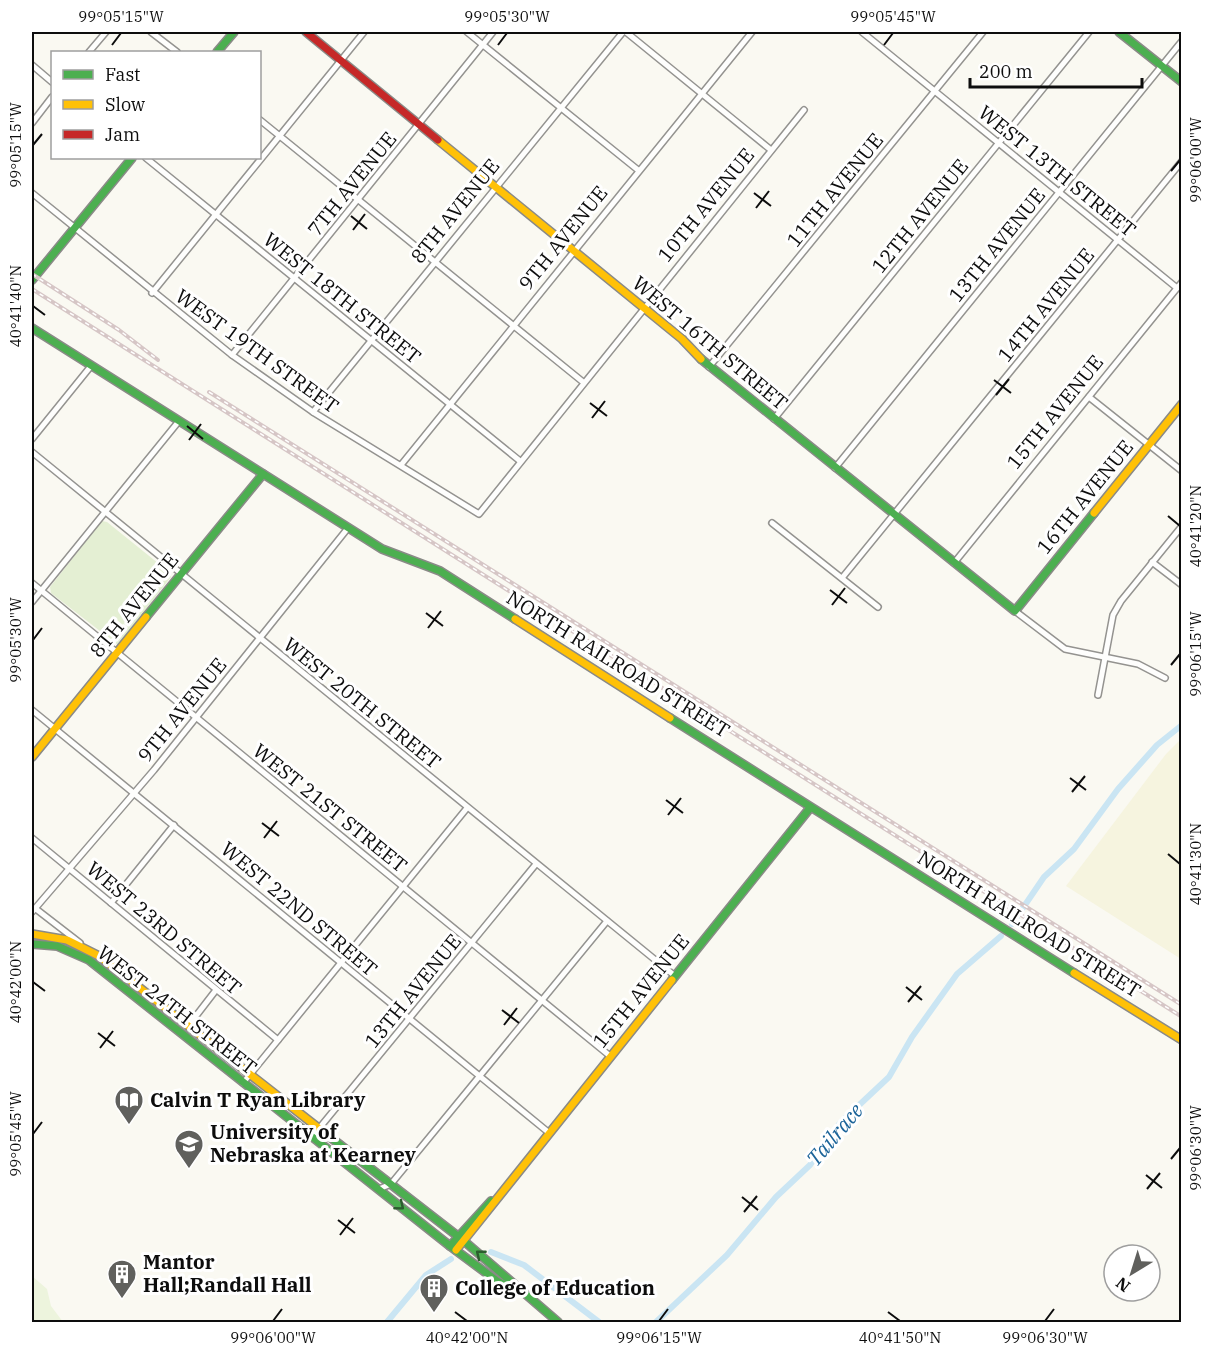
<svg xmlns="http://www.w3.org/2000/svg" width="1213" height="1354" viewBox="0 0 1213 1354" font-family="'IBM Plex Serif',serif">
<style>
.farmland{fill:#f6f4df}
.green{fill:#e4efd3}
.pitch{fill:#edf4dd}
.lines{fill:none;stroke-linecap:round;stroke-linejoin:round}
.canal{stroke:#cae5f3;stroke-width:6}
.street-casing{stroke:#949390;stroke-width:8}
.fast-casing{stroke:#8a8a87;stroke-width:10}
.slow-casing{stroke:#8a8a87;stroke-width:10}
.jam-casing{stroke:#8a8a87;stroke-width:10}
.street{stroke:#fefefd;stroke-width:5}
.fast{stroke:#4caf50;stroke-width:7}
.slow{stroke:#ffc107;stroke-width:7}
.jam{stroke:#c62828;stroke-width:7}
.rail-casing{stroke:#d6c6c6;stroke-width:4}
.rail{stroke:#fff;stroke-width:1.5;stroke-dasharray:4.5;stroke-linecap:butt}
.oneway{stroke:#2c5e2e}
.ticks{fill:none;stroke:#0d0d0d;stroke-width:2}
.labels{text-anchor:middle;stroke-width:6;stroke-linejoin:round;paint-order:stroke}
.street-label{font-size:20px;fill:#0d0d0d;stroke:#fff}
.poi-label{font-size:20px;font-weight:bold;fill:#0d0d0d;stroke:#fff;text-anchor:start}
.water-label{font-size:21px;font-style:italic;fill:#1c6499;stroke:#fff}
.neatline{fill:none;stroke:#0d0d0d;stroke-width:2}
.ticks-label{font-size:15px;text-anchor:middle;fill:#0d0d0d}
</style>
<rect width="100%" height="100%" fill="#faf9f2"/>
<polygon class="farmland" points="1181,739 1181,959 1066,886 1166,754"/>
<polygon class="green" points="102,521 107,522 169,572 171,577 118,645 51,593 50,587"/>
<polygon class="pitch" points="32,1276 47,1289 51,1306 63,1322 32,1322"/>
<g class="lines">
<g class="canal">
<polyline points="1012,924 1044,877 1074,849 1118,789 1157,745 1182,725"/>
<polyline points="491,1252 524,1265 599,1322"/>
<polyline points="387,1322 426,1275 451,1259"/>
<polyline points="656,1322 727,1255 776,1197 810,1165 840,1123 889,1077 912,1037 957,974 1001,936"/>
</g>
<g class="street-casing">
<g id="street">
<polyline points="151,32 177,52"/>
<polyline points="467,32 638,170"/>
<polyline points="626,32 771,150"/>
<polyline points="862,32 1177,288"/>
<polyline points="89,52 106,32"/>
<polyline points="32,65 52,82"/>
<polyline points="260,120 583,382"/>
<polyline points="32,123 52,97"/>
<polyline points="146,158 520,461"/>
<polyline points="32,193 232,355 313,412 479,514 804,110"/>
<polyline points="152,293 364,32"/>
<polyline points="232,355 493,32"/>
<polyline points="709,367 983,32"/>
<polyline points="1089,397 1182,471"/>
<polyline points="313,412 623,32"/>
<polyline points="774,419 1089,32"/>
<polyline points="32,439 91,366"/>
<polyline points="32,452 675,976"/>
<polyline points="401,465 752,32"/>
<polyline points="835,468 1182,41"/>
<polyline points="772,523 878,607"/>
<polyline points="1152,562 1182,585"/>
<polyline points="954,563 1182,282"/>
<polyline points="842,578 1182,161"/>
<polyline points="32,583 610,1056"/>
<polyline points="32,602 179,421"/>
<polyline points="1015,611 1065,649 1138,664 1165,678"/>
<polyline points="1098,695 1113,615 1121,601 1182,526"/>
<polyline points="32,710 548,1132"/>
<polyline points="32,838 278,1040"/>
<polyline points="111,903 174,825"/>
<polyline points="36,909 80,943"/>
<polyline points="32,912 154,770 348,528"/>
<polyline points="189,1025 216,990"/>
<polyline points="243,1083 467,808"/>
<polyline points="312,1137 536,864"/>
<polyline points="379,1189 391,1184 607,921"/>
</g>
</g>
<g class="fast-casing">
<g id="fast">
<polyline points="1119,32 1182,82"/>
<polyline points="217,52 234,32"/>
<polyline points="32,280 132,158"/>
<polyline points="32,328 382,549 440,571 515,619"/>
<polyline points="701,359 1015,611 1094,513"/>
<polyline points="146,617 263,474"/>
<polyline points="670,718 1074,973"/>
<polyline points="32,944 57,946 89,960 450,1246 497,1281 518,1292"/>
<polyline points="672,980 810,808"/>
<polyline points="321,1130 464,1241 558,1322"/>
<polyline points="450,1246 491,1201"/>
</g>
</g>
<g class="slow-casing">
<g id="slow">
<polyline points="438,140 682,339 701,359"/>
<polyline points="1094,513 1182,404"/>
<polyline points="515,619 670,718"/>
<polyline points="32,757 146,617"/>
<polyline points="32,934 67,940 99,956 321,1130"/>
<polyline points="1074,973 1182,1040"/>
<polyline points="456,1250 672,980"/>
</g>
</g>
<g class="jam-casing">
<polyline id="jam" points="306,32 438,140"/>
</g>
<use href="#street" class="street"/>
<use href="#fast" class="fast"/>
<use href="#slow" class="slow"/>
<use href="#jam" class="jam"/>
<g class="rail-casing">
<g id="rail">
<polyline points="32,274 119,330 158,360"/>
<polyline points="32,289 1182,1017"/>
<polyline points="209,392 1182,1005"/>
</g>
</g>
<use href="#rail" class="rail"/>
</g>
<defs><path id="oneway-chevron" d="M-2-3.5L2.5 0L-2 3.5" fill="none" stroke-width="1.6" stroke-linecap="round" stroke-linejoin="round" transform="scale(1.5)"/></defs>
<g class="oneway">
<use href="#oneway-chevron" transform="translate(400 1206) rotate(39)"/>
<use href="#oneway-chevron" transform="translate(480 1254) rotate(-141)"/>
</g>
<path class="ticks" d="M 112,45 L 121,33M 498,45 L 507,33M 884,45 L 893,33M 33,145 L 42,134M 1171,171 L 1180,160M 754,193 L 771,206M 756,208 L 769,191M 351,216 L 367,229M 353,230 L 365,214M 33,306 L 45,315M 994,380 L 1011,393M 996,395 L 1009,379M 590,403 L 607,416M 592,418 L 605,401M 187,426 L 203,439M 189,440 L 201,424M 1168,516 L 1180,526M 830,590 L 847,603M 832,605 L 845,588M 426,613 L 443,626M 428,628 L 441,611M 33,640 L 42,628M 1171,665 L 1180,654M 1070,778 L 1086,790M 1072,792 L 1085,776M 666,800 L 683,813M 668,815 L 681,798M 262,823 L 279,836M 264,838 L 277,821M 1168,854 L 1180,864M 33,982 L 45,991M 906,987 L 922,1000M 908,1002 L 921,986M 502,1010 L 519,1023M 504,1025 L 517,1008M 98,1033 L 115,1046M 100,1048 L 113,1031M 33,1134 L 42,1122M 1171,1159 L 1180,1148M 1146,1175 L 1162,1188M 1147,1189 L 1160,1173M 742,1197 L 758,1210M 744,1212 L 757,1196M 338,1220 L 355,1233M 340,1235 L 353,1218M 455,1312 L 467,1321M 888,1312 L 900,1321M 273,1321 L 282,1309M 659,1321 L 668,1309M 1045,1321 L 1054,1309"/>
<defs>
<g id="library-pin" transform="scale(1.5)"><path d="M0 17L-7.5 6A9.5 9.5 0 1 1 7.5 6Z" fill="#60605d" stroke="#fff"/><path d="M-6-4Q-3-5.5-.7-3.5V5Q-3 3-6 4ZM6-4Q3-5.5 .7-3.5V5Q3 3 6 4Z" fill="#fff"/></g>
<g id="university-pin" transform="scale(1.5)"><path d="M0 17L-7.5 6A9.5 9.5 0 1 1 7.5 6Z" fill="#60605d" stroke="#fff"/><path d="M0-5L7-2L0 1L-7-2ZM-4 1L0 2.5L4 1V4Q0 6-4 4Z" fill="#fff"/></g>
<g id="building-pin" transform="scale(1.5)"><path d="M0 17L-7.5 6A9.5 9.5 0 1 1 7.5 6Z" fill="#60605d" stroke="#fff"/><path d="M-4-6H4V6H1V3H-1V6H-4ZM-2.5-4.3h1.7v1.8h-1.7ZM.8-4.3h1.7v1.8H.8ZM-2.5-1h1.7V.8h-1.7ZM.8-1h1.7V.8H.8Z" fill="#fff"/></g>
</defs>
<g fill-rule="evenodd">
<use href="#library-pin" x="129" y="1100"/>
<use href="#university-pin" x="189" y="1144"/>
<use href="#building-pin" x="122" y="1274"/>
<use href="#building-pin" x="434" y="1288"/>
</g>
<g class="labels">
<g class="street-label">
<text transform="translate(1057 171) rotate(39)" y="7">WEST 13TH STREET</text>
<text transform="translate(352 184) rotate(-51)" y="7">7TH AVENUE</text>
<text transform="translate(835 190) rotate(-51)" y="7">11TH AVENUE</text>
<text transform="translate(706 205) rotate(-51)" y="7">10TH AVENUE</text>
<text transform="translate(455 211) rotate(-51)" y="7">8TH AVENUE</text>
<text transform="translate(920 216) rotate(-51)" y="7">12TH AVENUE</text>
<text transform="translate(563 238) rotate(-51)" y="7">9TH AVENUE</text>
<text transform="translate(997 245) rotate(-51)" y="7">13TH AVENUE</text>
<text transform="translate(342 298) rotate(39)" y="7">WEST 18TH STREET</text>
<text transform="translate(1046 305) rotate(-51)" y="7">14TH AVENUE</text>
<text transform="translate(710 343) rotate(40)" y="7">WEST 16TH STREET</text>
<text transform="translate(257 351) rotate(36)" y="7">WEST 19TH STREET</text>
<text transform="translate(1055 412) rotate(-51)" y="7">15TH AVENUE</text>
<text transform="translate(1085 497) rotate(-51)" y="7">16TH AVENUE</text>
<text transform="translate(134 605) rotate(-51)" y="7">8TH AVENUE</text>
<text transform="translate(618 664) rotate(32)" y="7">NORTH RAILROAD STREET</text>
<text transform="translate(362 703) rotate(39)" y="7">WEST 20TH STREET</text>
<text transform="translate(182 710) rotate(-51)" y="7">9TH AVENUE</text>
<text transform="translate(330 808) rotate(39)" y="7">WEST 21ST STREET</text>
<text transform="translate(299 909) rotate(40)" y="7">WEST 22ND STREET</text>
<text transform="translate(1029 924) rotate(32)" y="7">NORTH RAILROAD STREET</text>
<text transform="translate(164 928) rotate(40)" y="7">WEST 23RD STREET</text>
<text transform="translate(413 991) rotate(-51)" y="7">13TH AVENUE</text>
<text transform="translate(641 991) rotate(-51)" y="7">15TH AVENUE</text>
<text transform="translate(177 1010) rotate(38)" y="7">WEST 24TH STREET</text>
</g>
<g class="poi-label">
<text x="150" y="1107">Calvin T Ryan Library</text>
<text x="210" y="1139">University of<tspan x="210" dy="23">Nebraska at Kearney</tspan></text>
<text x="143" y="1269">Mantor<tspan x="143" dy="23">Hall;Randall Hall</tspan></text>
<text x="455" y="1295">College of Education</text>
</g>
<g class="water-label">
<text transform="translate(835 1135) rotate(-50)" y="7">Tailrace</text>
</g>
</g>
<rect width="1213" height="1354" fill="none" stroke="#ffffff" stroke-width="66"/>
<rect x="51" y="51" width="210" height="108" fill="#ffffff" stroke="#9e9e9e" stroke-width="1.5"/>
<rect x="63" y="70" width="30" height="9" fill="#4caf50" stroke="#9e9e9e" stroke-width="1.5"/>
<text x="105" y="81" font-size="18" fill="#0d0d0d">Fast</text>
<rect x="63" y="100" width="30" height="9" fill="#ffc107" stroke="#9e9e9e" stroke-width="1.5"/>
<text x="105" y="111" font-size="18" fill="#0d0d0d">Slow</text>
<rect x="63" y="130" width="30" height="9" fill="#c62828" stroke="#9e9e9e" stroke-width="1.5"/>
<text x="105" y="141" font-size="18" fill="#0d0d0d">Jam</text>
<g transform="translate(1132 1273) rotate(218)"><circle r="28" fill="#ffffff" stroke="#9e9e9e" stroke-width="1.5"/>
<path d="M0-4.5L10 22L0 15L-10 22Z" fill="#60605d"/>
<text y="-9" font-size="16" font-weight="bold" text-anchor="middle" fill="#0d0d0d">N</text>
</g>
<path d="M970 78v9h172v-9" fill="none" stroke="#0d0d0d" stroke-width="3"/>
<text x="979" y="78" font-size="18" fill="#0d0d0d" stroke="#ffffff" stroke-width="4.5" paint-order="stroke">200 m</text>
<rect x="33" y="33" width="1147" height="1288" class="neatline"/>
<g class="ticks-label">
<text x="121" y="22">99°05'15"W</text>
<text x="507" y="22">99°05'30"W</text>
<text x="893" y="22">99°05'45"W</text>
<text transform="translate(16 145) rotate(-90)" y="5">99°05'15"W</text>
<text transform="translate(1196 160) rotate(-90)" y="5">99°06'00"W</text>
<text transform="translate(16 306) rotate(-90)" y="5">40°41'40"N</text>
<text transform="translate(1196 526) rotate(-90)" y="5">40°41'20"N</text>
<text transform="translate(16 640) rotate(-90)" y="5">99°05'30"W</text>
<text transform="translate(1196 654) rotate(-90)" y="5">99°06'15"W</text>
<text transform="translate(1196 864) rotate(-90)" y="5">40°41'30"N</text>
<text transform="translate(16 982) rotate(-90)" y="5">40°42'00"N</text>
<text transform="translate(16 1134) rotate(-90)" y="5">99°05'45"W</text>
<text transform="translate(1196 1148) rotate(-90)" y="5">99°06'30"W</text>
<text x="273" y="1343">99°06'00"W</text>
<text x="467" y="1343">40°42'00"N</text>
<text x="659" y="1343">99°06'15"W</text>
<text x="900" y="1343">40°41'50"N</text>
<text x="1045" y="1343">99°06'30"W</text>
</g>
</svg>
